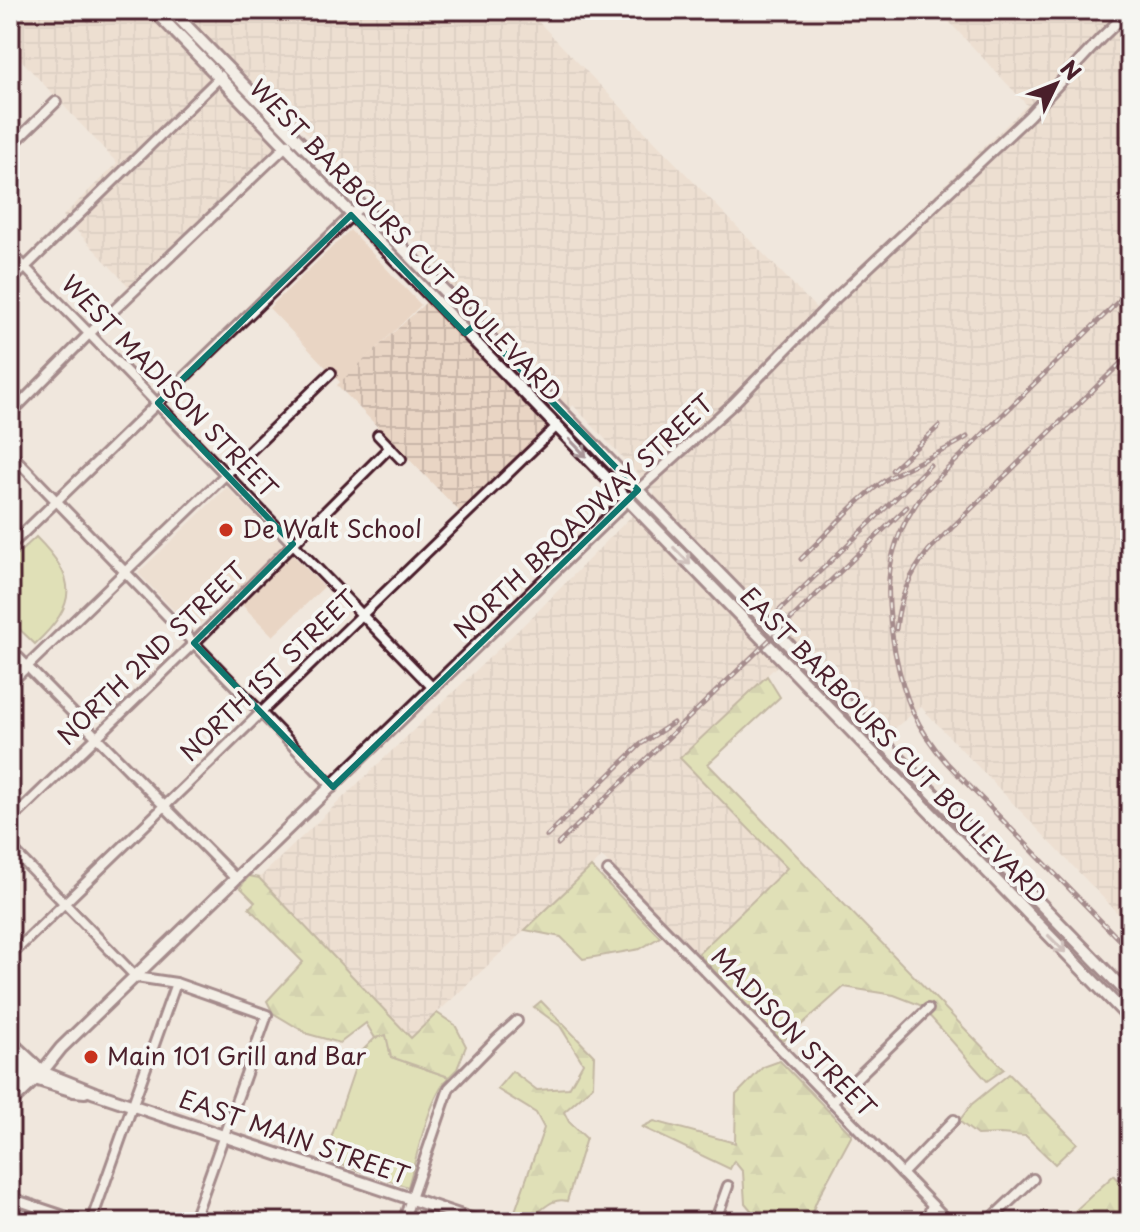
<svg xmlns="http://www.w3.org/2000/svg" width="1140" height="1232" viewBox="0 0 1140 1232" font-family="'Playpen Sans',sans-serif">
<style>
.built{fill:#e9d5c4}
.industrial{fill:url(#industrial-grid)}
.green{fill:#ccd88b;stroke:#8b7c5b;stroke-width:2}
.forest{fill:url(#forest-firs);stroke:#8b7c5b;stroke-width:2}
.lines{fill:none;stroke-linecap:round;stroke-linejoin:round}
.minor-casing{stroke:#4a1f2b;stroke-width:14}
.tertiary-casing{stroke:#4a1f2b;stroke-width:16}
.secondary-casing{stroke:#4a1f2b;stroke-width:17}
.minor{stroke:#f6f6f2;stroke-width:8}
.tertiary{stroke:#f6f6f2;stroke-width:10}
.secondary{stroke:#f6f6f2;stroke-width:11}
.rail-casing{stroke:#4a1f2b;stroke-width:5}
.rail{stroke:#f6f6f2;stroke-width:2;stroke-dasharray:6;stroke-linecap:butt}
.oneway{stroke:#a99598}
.marked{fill:none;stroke:#0f766e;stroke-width:6;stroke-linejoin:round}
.poi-dot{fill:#c8321e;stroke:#f6f6f2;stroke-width:3}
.labels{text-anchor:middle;stroke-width:8;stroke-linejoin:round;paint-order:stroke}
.street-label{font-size:24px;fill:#4a1f2b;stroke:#f6f6f2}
.poi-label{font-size:24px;fill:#4a1f2b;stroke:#f6f6f2;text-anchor:start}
</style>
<defs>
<pattern id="industrial-grid" width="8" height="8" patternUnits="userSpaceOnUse" patternTransform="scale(2)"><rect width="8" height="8" fill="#e9d5c4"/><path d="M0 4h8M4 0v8" fill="none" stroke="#c9b6a9"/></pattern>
<pattern id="forest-firs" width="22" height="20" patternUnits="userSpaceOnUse" patternTransform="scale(2)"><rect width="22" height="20" fill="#ccd88b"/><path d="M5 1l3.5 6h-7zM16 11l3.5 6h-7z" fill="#b1b978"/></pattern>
</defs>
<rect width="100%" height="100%" fill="#f0e7dd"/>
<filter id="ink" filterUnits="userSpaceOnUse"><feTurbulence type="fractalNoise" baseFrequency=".0125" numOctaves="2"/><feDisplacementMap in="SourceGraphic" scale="16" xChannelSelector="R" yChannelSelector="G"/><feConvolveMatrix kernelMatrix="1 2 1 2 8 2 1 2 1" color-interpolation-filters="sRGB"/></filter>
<g filter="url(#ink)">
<g class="built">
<polygon points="350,230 421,305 341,383 269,308"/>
<polygon points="227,487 324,587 273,636 231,594 193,630 138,573"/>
</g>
<polygon class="industrial" points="10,10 527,10 817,309 1027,105 938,10 1130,10 1130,926 921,707 865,752 779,664 680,758 788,868 697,953 602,857 411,1038 259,878 538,611 655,492 573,405 463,515 337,385 451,279 299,125 131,289 63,216 117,163 10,48"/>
<g class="green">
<path d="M 36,537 C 78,579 78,604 35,644 L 10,620 L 10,561 Z"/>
<path d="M 386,1034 L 391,1057 L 449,1077 C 428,1100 417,1156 408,1187 L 324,1159 L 360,1053 L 375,1038 Z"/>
</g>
<g class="forest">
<polygon points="767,676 780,697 708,764 1004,1069 987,1081 920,1005 894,995 844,987 782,1042 698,954 787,868 680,758"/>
<polygon points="591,867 660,937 640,949 583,959 561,937 525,930"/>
<polygon points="249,876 259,878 411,1038 437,1013 455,1025 466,1046 457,1069 449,1077 391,1057 386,1035 375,1038 366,1023 340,1043 308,1034 273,1013 267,1001 303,962 249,908 255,902 240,887"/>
<path d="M 541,1001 L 594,1056 L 593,1086 L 564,1112 L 569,1122 L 586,1138 L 567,1201 C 551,1197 544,1210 532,1216 C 526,1219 519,1220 512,1220 L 544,1128 L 536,1113 L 497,1089 L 512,1071 L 537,1090 L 569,1088 L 583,1063 L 560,1026 L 534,1007 Z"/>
<polygon points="780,1061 852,1135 817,1200 808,1222 761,1222 745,1203 743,1172 734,1161 730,1169 642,1127 654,1121 735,1143 736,1095 763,1067"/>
<polygon points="1009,1074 1077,1143 1055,1164 1026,1136 1000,1134 977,1135 959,1121 972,1104"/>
<polygon points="1114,1175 1130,1193 1130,1222 1063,1222"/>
</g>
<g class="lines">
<g class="minor-casing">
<g id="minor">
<polyline points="10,147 56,102"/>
<polyline points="10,252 433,688"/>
<polyline points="10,282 221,76"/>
<polyline points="10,414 89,334 288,144"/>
<polyline points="378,435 401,459"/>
<polyline points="10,453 333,787"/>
<polyline points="638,490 733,404 835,299 1029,116 1101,38 1130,10"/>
<polyline points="10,546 361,206"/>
<polyline points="10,649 236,879"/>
<polyline points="10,683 331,373"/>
<polyline points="10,821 194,643 390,447"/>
<polyline points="10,847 136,977 176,983 267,1015 193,1222"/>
<polyline points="608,871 949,1222"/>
<polyline points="10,956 557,426"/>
<polyline points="832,1102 928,1009"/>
<polyline points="902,1174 954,1120"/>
<polyline points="10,1198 82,1222"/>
<polyline points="91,1222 176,983"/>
<polyline points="403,1222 449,1088 496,1040 517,1021"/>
<polyline points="715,1222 728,1186"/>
<polyline points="926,1222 932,1205"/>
<polyline points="988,1222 1033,1179"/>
</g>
</g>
<g class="tertiary-casing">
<g id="tertiary">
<polyline points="154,10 1130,1019"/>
<polyline points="171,10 1130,996"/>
<polyline points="35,1079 74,1091 85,1092"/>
<polyline points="480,1222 95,1093 42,1072 61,1048 630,497"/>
</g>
</g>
<g class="secondary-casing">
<g id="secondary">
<polyline points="10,1042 42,1072 10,1103"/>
<polyline points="10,1053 35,1079"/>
<polyline points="10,1090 32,1068"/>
</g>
</g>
<use href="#minor" class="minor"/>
<use href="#tertiary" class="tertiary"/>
<use href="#secondary" class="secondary"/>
<g class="rail-casing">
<g id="rail">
<path d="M 1130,290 L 927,489 C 884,543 883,587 895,652 C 904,698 916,728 947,763 L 1130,951"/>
<polyline points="892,470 939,426"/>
<path d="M 801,559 C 827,534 854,502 884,481 C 910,464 941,454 967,437"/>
<polyline points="779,611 930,465"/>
<path d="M 896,629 C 899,599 910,573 929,550 L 1130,354"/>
<polyline points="547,836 641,744 673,723"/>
<polyline points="558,844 907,507"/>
</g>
</g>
<use href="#rail" class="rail"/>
</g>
<defs><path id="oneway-shaft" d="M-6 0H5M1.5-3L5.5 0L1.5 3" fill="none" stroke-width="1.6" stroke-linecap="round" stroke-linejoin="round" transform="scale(2)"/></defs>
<g class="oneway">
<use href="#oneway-shaft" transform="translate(578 448) rotate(46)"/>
<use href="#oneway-shaft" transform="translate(682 556) rotate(46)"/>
<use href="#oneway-shaft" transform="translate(1057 944) rotate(45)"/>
</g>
</g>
<path d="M0 0H1140V1232H0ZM 351,215 L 465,333 L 476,324 L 638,490 L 333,787 L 194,643 L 293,544 L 158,403 Z" fill="#f0e7dd" fill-opacity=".55" fill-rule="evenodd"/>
<path class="marked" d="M 351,215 L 465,333 L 476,324 L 638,490 L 333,787 L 194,643 L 293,544 L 158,403 Z"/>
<g class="poi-dot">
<circle cx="226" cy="530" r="8"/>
<circle cx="91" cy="1057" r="8"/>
</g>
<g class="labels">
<g class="street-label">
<text transform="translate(405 241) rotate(46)" y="8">WEST BARBOURS CUT BOULEVARD</text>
<text transform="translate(169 387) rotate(46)" y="8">WEST MADISON STREET</text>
<text transform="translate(584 517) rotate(-43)" y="8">NORTH BROADWAY STREET</text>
<text transform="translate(152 654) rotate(-44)" y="8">NORTH 2ND STREET</text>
<text transform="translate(269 676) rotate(-44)" y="8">NORTH 1ST STREET</text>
<text transform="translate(893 746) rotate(46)" y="8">EAST BARBOURS CUT BOULEVARD</text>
<text transform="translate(793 1033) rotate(46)" y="8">MADISON STREET</text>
<text transform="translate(294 1138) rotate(19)" y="8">EAST MAIN STREET</text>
</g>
<g class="poi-label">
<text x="242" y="538">De Walt School</text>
<text x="107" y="1065">Main 101 Grill and Bar</text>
</g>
</g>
<rect width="1140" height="1232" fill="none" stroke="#f6f6f2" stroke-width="40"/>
<rect x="20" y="20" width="1100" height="1192" fill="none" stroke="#4a1f2b" stroke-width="3" filter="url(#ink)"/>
<g transform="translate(1056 84) rotate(47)" stroke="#f6f6f2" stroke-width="6" paint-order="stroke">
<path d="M0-6L14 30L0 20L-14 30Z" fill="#4a1f2b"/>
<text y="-12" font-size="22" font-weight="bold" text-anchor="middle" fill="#4a1f2b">N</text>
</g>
</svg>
